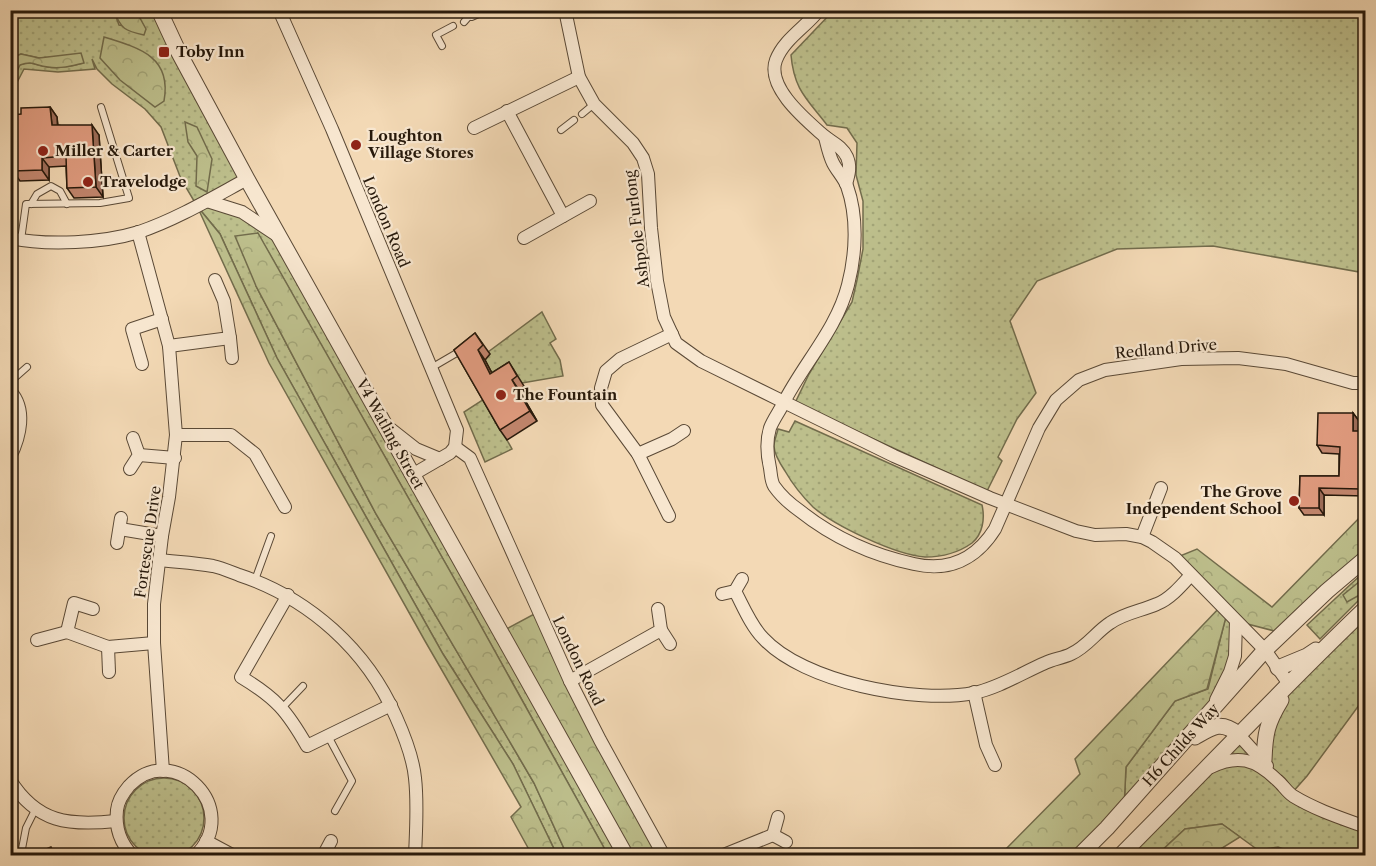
<svg xmlns="http://www.w3.org/2000/svg" width="1376" height="866" viewBox="0 0 1376 866" font-family="'Libre Caslon Text',serif">
<style>
.green{fill:url(#green-dots);stroke:#726c4c;stroke-width:1.5}
.forest{fill:url(#forest-crowns);stroke:#726c4c;stroke-width:1.5}
.lines{fill:none;stroke-linecap:round;stroke-linejoin:round}
.service-casing{stroke:#5a4936;stroke-width:8}
.minor-casing{stroke:#5a4936;stroke-width:14}
.tertiary-casing{stroke:#5a4936;stroke-width:17}
.service{stroke:#f7e6cf;stroke-width:6}
.minor{stroke:#f7e6cf;stroke-width:12}
.tertiary{stroke:#f7e6cf;stroke-width:15}
.wall{fill:#c2866e;stroke:#27190b;stroke-width:1.5}
.shaded-wall{fill:#9e6d5a;stroke:#27190b;stroke-width:1.5}
.building{fill:#e19c80;stroke:#27190b;stroke-width:1.5}
.poi-dot{fill:#8f2418;stroke:#f7e6cf;stroke-width:2}
.labels{text-anchor:middle;stroke-width:4.5;stroke-linejoin:round;paint-order:stroke}
.poi-label{font-size:15px;font-weight:bold;fill:#27190b;stroke:#f7e6cf;text-anchor:start}
.street-label{font-size:15px;fill:#27190b;stroke:#f7e6cf}
</style>
<defs>
<pattern id="green-dots" width="8" height="8" patternUnits="userSpaceOnUse" patternTransform="scale(1.5)"><rect width="8" height="8" fill="#bdbf8c"/><path d="M2 2h.1M6 6h.1" fill="none" stroke="#a2a477" stroke-width="1.8" stroke-linecap="round"/></pattern>
<pattern id="forest-crowns" width="20" height="18" patternUnits="userSpaceOnUse" patternTransform="scale(1.5)"><rect width="20" height="18" fill="#bdbf8c"/><path d="M2 6a3 3 0 1 1 6 0M12 15a3 3 0 1 1 6 0" fill="none" stroke="#a2a477"/></pattern>
</defs>
<rect width="100%" height="100%" fill="#f3d9b5"/>
<filter id="stains"><feTurbulence type="fractalNoise" baseFrequency=".00333" numOctaves="4"/><feColorMatrix values="0 0 0 0 .2 0 0 0 0 .09 0 0 0 0 .02 0 0 0 .5 -.17"/></filter>
<radialGradient id="worn" r=".72"><stop offset=".6" stop-color="#630" stop-opacity="0"/><stop offset="1" stop-color="#630" stop-opacity=".3"/></radialGradient>
<g class="green">
<path d="M 10,11 L 114,11 L 119,25 L 145,29 L 136,11 L 159,11 L 247,179 L 208,201 L 279,237 L 626,855 L 608,855 L 472,610 L 258,234 L 256,286 L 376,514 L 534,783 L 567,855 L 557,855 L 513,764 L 443,654 L 277,358 L 220,234 L 197,206 L 181,179 L 161,127 L 145,109 L 112,84 L 97,69 L 92,59 L 95,69 L 58,72 L 24,69 L 11,94 L 11,84 L 19,65 C 34,60 35,66 48,67 C 60,69 72,66 83,63 L 58,57 L 39,58 L 21,54 L 11,58 Z"/>
<path d="M 833,11 L 1365,11 L 1365,273 L 1213,246 L 1117,249 L 1037,281 L 1010,321 L 1036,393 L 1017,419 L 998,457 L 1002,461 L 987,491 L 795,403 L 809,374 L 852,302 L 857,280 L 863,249 L 863,201 L 856,175 L 857,143 L 847,128 L 827,125 C 807,99 794,90 791,55 Z"/>
<polygon points="542,312 556,339 550,343 560,360 563,376 522,383 497,383 485,360 490,354 488,352"/>
<polygon points="484,399 512,449 485,462 464,412"/>
<path d="M 795,421 L 982,505 C 985,518 983,534 972,543 C 958,553 942,557 925,557 C 896,555 835,526 813,507 C 802,496 793,485 785,471 C 781,465 774,454 774,446 C 774,441 777,434 778,429 L 789,432 Z"/>
<polygon points="1365,571 1365,594 1320,639 1307,625"/>
<polygon points="1365,608 1365,697 1307,776 1291,794 1365,827 1365,855 1300,855 1278,847 1258,850 1222,824 1185,829 1157,855 1119,856 1238,734 1263,760 1289,684"/>
<polygon points="1227,612 1236,621 1235,656 1210,713 1124,809 1126,767 1175,701 1208,689"/>
<circle cx="164" cy="818" r="40"/>
</g>
<g class="forest">
<path d="M 114,11 L 136,11 L 146,29 L 144,35 C 125,31 121,29 114,11 Z"/>
<path d="M 104,37 C 140,48 172,57 164,101 L 155,107 L 120,80 L 100,58 Z"/>
<path d="M 81,53 L 84,63 C 72,66 60,69 48,67 C 35,66 34,60 20,65 L 11,84 L 11,58 L 21,54 L 39,58 Z"/>
<polygon points="185,122 197,127 212,159 207,192 196,186 197,156 188,142"/>
<polygon points="197,206 220,234 277,358 443,654 513,764 557,855 532,855 511,817 521,807 425,641 269,363"/>
<polygon points="258,233 472,610 608,855 567,855 534,783 376,514 256,286 235,236"/>
<polygon points="1365,512 1365,558 1282,633 1236,621 1227,613 1207,689 1175,701 1126,767 1124,809 1079,855 999,856 1080,774 1075,759 1221,606 1175,558 1197,549 1272,607"/>
<polygon points="1365,577 1365,592 1347,602 1343,595"/>
<polygon points="538,612 664,855 626,855 501,632"/>
<polygon points="1222,824 1240,837 1211,855 1157,855 1185,829"/>
</g>
<g class="lines">
<g class="service-casing">
<g id="service">
<polyline points="464,22 471,14"/>
<polyline points="442,46 436,35 453,26"/>
<polyline points="582,114 594,104"/>
<polyline points="561,130 574,120"/>
<polyline points="31,204 37,194 51,186 60,191 67,204"/>
<polyline points="21,240 26,204 100,203 129,198 101,107"/>
<polyline points="431,368 455,354"/>
<polyline points="10,382 27,367"/>
<polyline points="255,580 271,536"/>
<polyline points="282,708 303,686"/>
<polyline points="328,736 352,781 335,811"/>
<polyline points="21,854 26,828 35,810"/>
</g>
</g>
<g class="minor-casing">
<g id="minor">
<polyline points="279,10 332,129 457,430 455,447 450,453 412,475"/>
<polyline points="565,10 579,77 594,104 633,143 643,158 648,174 651,228 657,281 664,317 676,343 701,361 784,402 894,456 990,498 1076,531 1095,535 1126,534 1142,537 1152,542 1175,558 1265,650 1289,684"/>
<path d="M 819,10 C 806,27 784,39 776,60 C 766,87 805,119 823,135 C 831,142 842,146 847,157 C 851,166 849,174 846,184"/>
<polyline points="10,13 12,10"/>
<polyline points="471,14 480,10"/>
<polyline points="507,111 563,216"/>
<polyline points="474,128 579,77"/>
<path d="M 825,137 C 827,145 829,155 833,163 C 837,171 844,178 847,186 C 858,217 856,254 848,285 C 837,329 803,364 783,404 C 779,412 773,420 770,428 C 766,441 767,455 770,468 C 771,474 771,481 774,486 C 781,496 790,504 800,511 C 834,538 872,555 914,564 C 949,572 976,559 995,529 L 1039,428 L 1056,400 L 1079,380 L 1105,370 L 1181,359 L 1238,358 L 1286,364 L 1353,383 L 1366,383"/>
<polyline points="207,201 242,212 278,236"/>
<polyline points="138,232 169,346 176,435 169,497 162,536 154,604 154,643 163,771"/>
<path d="M 10,238 C 48,246 103,243 139,232 C 177,219 212,198 247,179"/>
<polyline points="524,238 590,201"/>
<polyline points="230,338 232,358"/>
<polyline points="169,346 230,338 224,301 215,280"/>
<polyline points="142,364 132,329 162,319"/>
<path d="M 10,391 C 27,409 20,437 10,457"/>
<polyline points="388,427 416,449 440,459"/>
<polyline points="176,435 231,435 255,454 285,507"/>
<polyline points="455,447 470,458 570,681 600,740 664,856"/>
<polyline points="638,454 672,439 684,431"/>
<polyline points="139,455 175,458"/>
<polyline points="130,469 139,455 133,438"/>
<polyline points="669,516 638,454 602,405 601,388 606,371 620,359 672,334"/>
<polyline points="120,529 162,536"/>
<polyline points="1142,537 1161,488"/>
<polyline points="117,543 121,518"/>
<path d="M 159,560 C 177,562 196,563 213,566 C 222,568 231,572 239,575 C 309,598 367,650 396,717 C 405,737 413,757 415,778 C 418,804 416,830 415,856"/>
<path d="M 735,591 C 743,606 751,626 763,638 C 803,682 916,704 974,693 C 998,688 1022,673 1045,663 C 1053,659 1063,658 1071,654 C 1087,647 1096,632 1110,623 C 1124,613 1141,611 1157,604 C 1170,599 1182,585 1191,575"/>
<polyline points="722,594 735,591 742,579"/>
<path d="M 288,595 L 241,677 C 276,698 287,711 307,746 L 391,705"/>
<polyline points="661,630 670,644"/>
<polyline points="67,632 74,603 93,609"/>
<polyline points="37,640 67,632 108,647 154,643"/>
<polyline points="108,647 109,672"/>
<polyline points="570,681 661,630 658,609"/>
<polyline points="974,692 986,745 995,765"/>
<polyline points="1216,700 1230,672 1235,656 1236,621"/>
<polyline points="1238,734 1267,766"/>
<path d="M 1211,767 C 1238,754 1255,759 1277,780 C 1283,785 1287,792 1293,796 C 1316,810 1341,818 1366,827"/>
<path d="M 10,780 C 37,823 69,826 116,821"/>
<polyline points="773,835 778,817"/>
<polyline points="773,835 786,842"/>
<polyline points="206,841 234,856"/>
<path d="M 133,856 C 120,843 115,828 117,810 C 118,801 123,793 129,786 C 173,739 244,809 195,856"/>
<polyline points="323,856 331,841"/>
<polyline points="721,856 773,835"/>
</g>
</g>
<g class="tertiary-casing">
<g id="tertiary">
<polyline points="159,10 178,51 247,179 626,856"/>
<polyline points="1278,668 1307,656 1316,650"/>
<path d="M 1195,737 C 1212,727 1221,720 1238,734"/>
<path d="M 1264,760 C 1265,733 1267,723 1281,700"/>
<polyline points="1079,856 1107,828 1265,650 1327,591 1366,558"/>
<path d="M 1120,856 C 1202,774 1281,689 1366,608"/>
</g>
</g>
<use href="#service" class="service"/>
<use href="#minor" class="minor"/>
<use href="#tertiary" class="tertiary"/>
</g>
<g class="wall">
<polygon points="50,107 57,117 58,125 99,135 103,197 74,198 67,188 66,166 49,167 49,180 20,181 13,171 21,114"/>
<polygon points="475,333 490,354 485,360 492,373 509,362 524,386 519,390 537,421 507,440 500,430 454,350"/>
<polygon points="1353,413 1359,421 1358,431 1365,431 1365,496 1324,495 1324,515 1304,515 1299,508 1300,476 1339,476 1339,454 1322,453 1317,445"/>
</g>
<g class="shaded-wall">
<polygon points="50,107 57,117 58,135 52,125"/>
<polygon points="92,125 99,135 103,197 96,187"/>
<polygon points="42,158 49,167 49,180 42,170"/>
<polygon points="478,350 485,360 497,383 490,374"/>
<polygon points="512,380 519,390 537,421 530,411"/>
<polygon points="1353,413 1359,421 1358,438 1353,431"/>
<polygon points="1362,449 1365,454 1365,495 1361,489"/>
<polygon points="1319,488 1324,495 1324,515 1319,508"/>
</g>
<g class="building">
<polygon points="50,107 52,125 92,125 96,187 67,188 66,156 42,158 42,170 13,171 10,115 21,114 21,108"/>
<polygon points="475,333 483,345 478,350 490,374 509,362 517,376 512,380 530,411 500,430 454,350"/>
<polygon points="1318,413 1353,413 1353,431 1365,431 1365,449 1362,449 1361,489 1319,488 1319,508 1299,508 1300,476 1339,476 1340,447 1317,445"/>
<polygon points="1365,730 1365,740 1361,738"/>
<polygon points="51,847 55,855 32,855"/>
</g>
<g class="poi-dot">
<rect x="158" y="46" width="12" height="12" rx="3"/>
<circle cx="356" cy="145" r="6"/>
<circle cx="43" cy="151" r="6"/>
<circle cx="88" cy="182" r="6"/>
<circle cx="501" cy="395" r="6"/>
<circle cx="1294" cy="501" r="6"/>
</g>
<g class="labels">
<g class="poi-label">
<text x="176" y="57">Toby Inn</text>
<text x="368" y="141">Loughton<tspan x="368" dy="17">Village Stores</tspan></text>
<text x="55" y="156">Miller &amp; Carter</text>
<text x="100" y="187">Travelodge</text>
<text x="513" y="400">The Fountain</text>
<text x="1282" y="497" text-anchor="end">The Grove<tspan x="1282" dy="17">Independent School</tspan></text>
</g>
<g class="street-label">
<text transform="translate(386 222) rotate(67)" y="5">London Road</text>
<text transform="translate(637 229) rotate(-97)" y="5">Ashpole Furlong</text>
<text transform="translate(1166 349) rotate(-5)" y="5">Redland Drive</text>
<text transform="translate(390 434) rotate(61)" y="5">V4 Watling Street</text>
<text transform="translate(148 542) rotate(-82)" y="5">Fortescue Drive</text>
<text transform="translate(578 661) rotate(64)" y="5">London Road</text>
<text transform="translate(1181 745) rotate(-48)" y="5">H6 Childs Way</text>
</g>
</g>
<rect width="1376" height="866" fill="none" stroke="#f3d9b5" stroke-width="36"/>
<rect x="12" y="12" width="1352" height="842" fill="none" stroke="#27190b" stroke-width="3"/>
<rect x="18" y="18" width="1340" height="830" fill="none" stroke="#27190b" stroke-width="1.5"/>
<rect width="100%" height="100%" filter="url(#stains)"/>
<rect width="100%" height="100%" fill="url(#worn)"/>
</svg>
